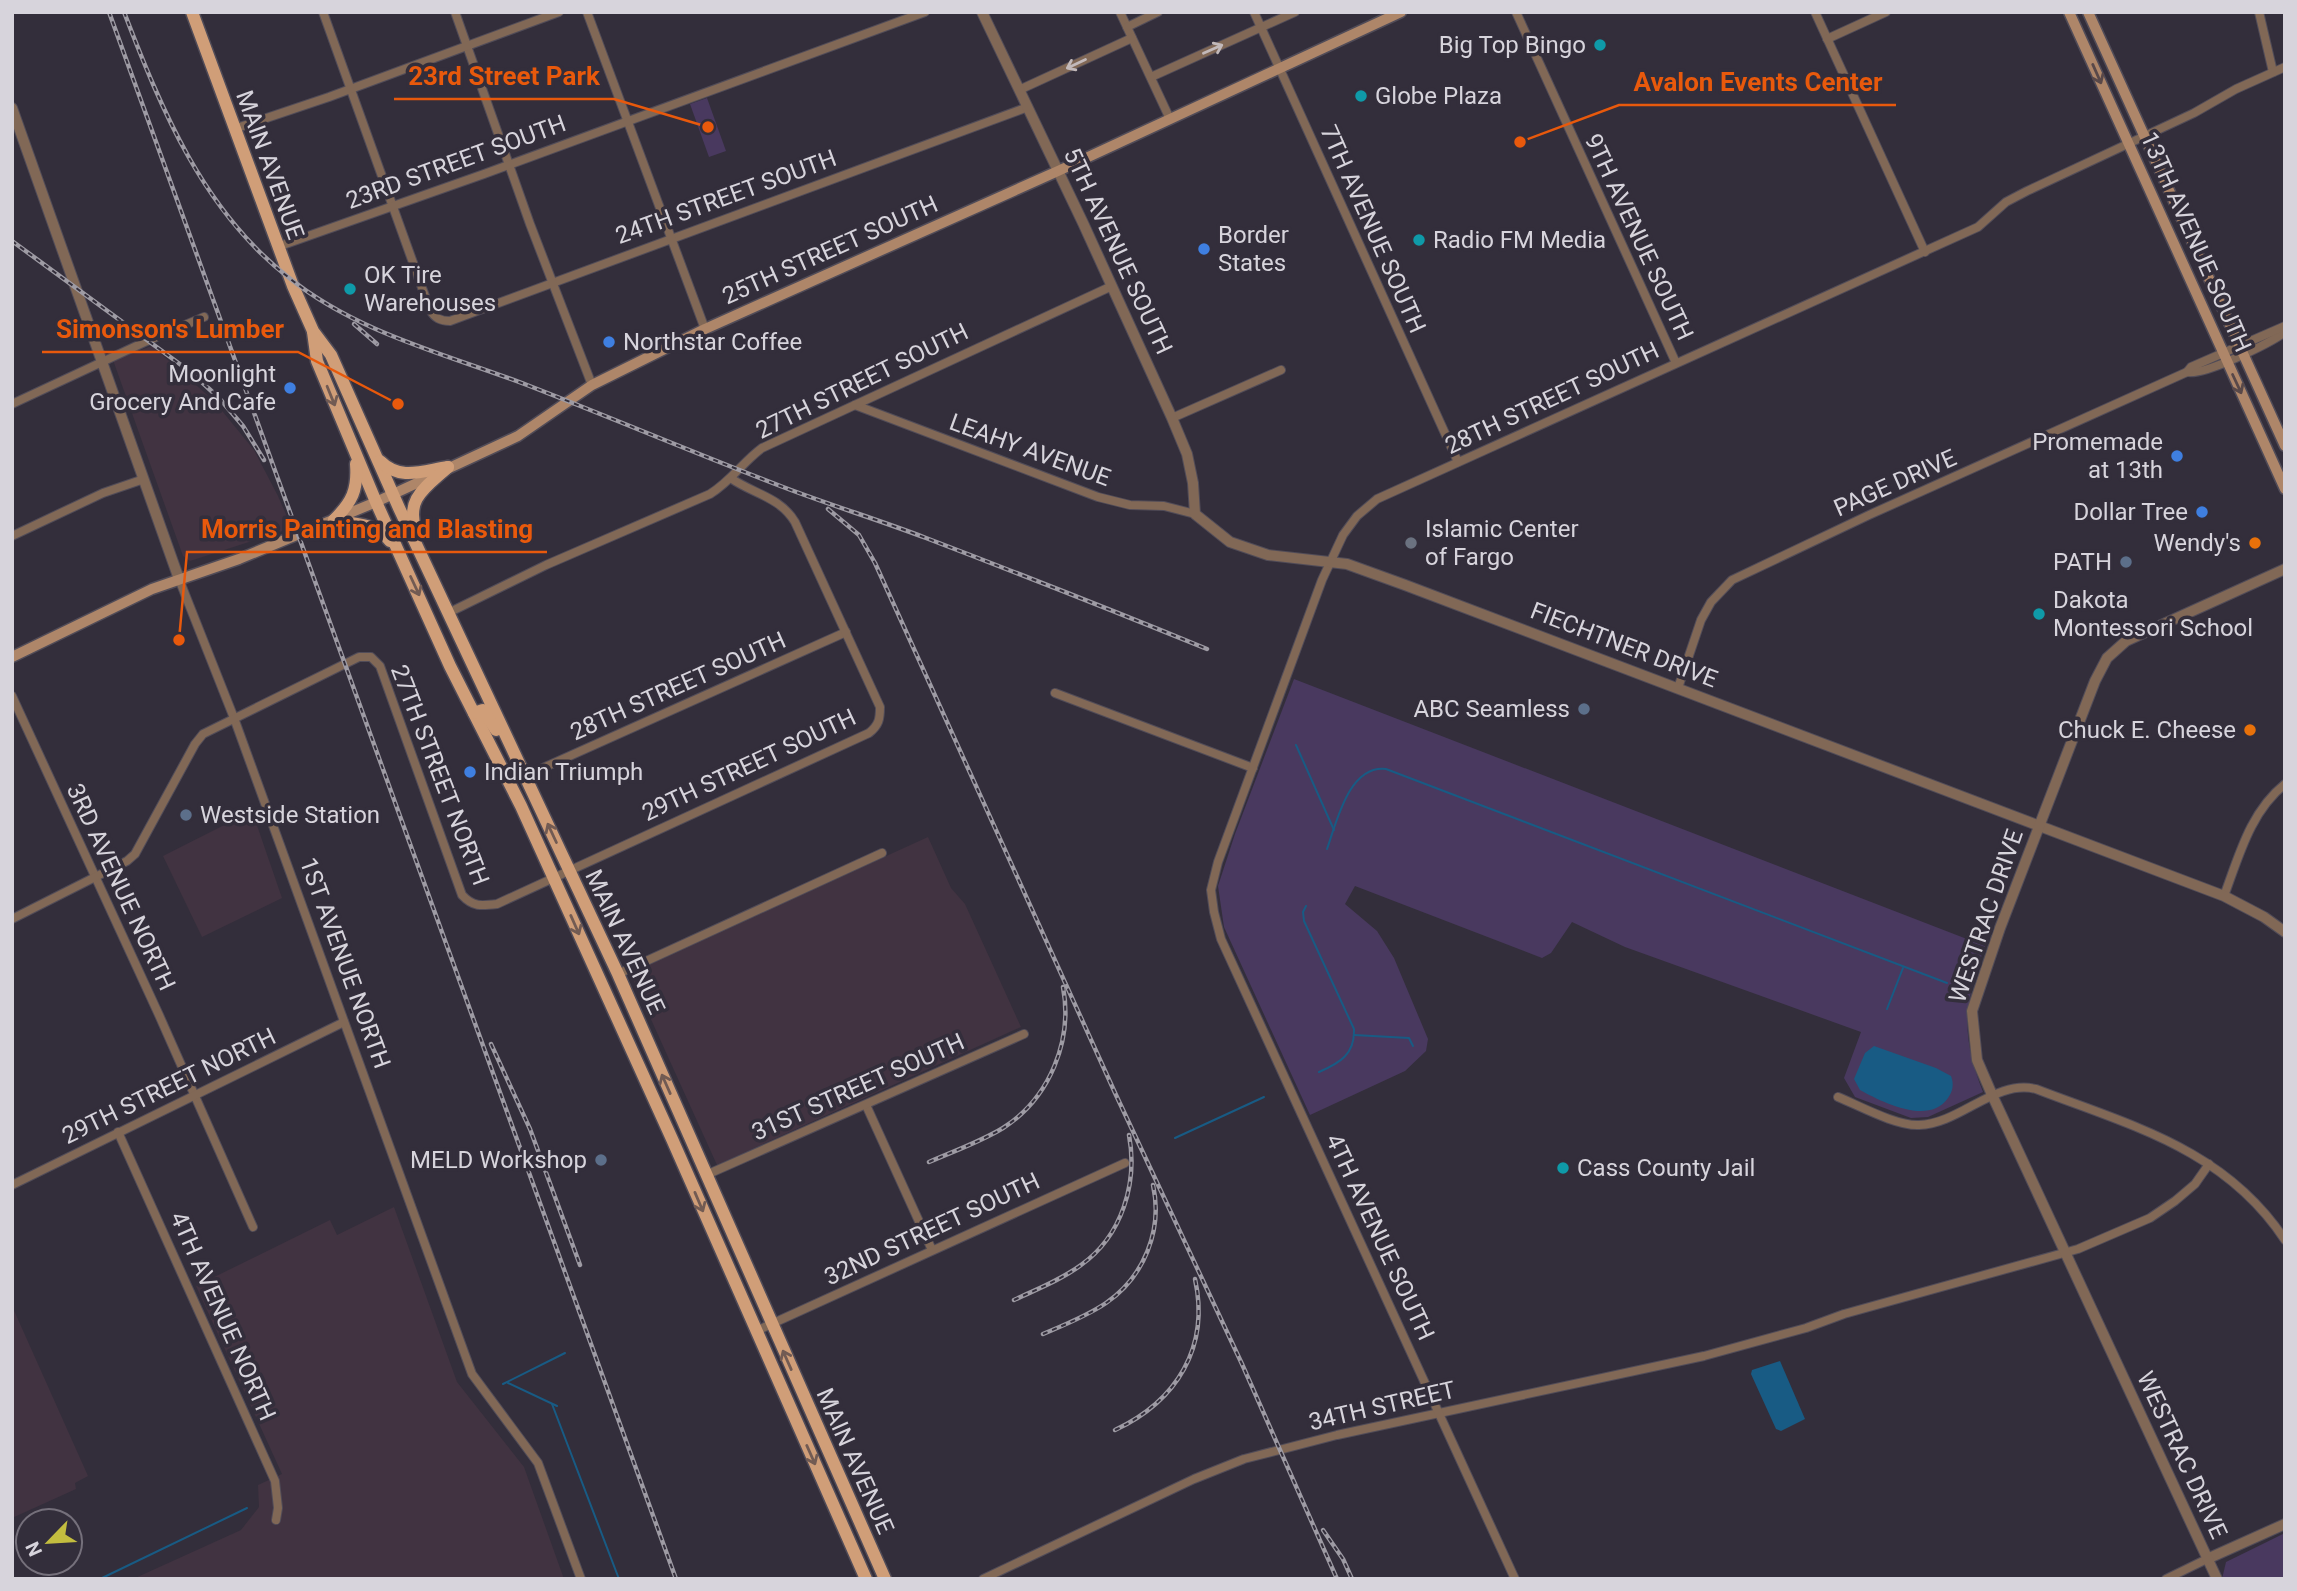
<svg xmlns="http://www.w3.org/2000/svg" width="2297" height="1591" viewBox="0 0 2297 1591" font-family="Roboto,sans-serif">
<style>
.industrial{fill:#413341}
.green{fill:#49395f}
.water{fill:#185b84}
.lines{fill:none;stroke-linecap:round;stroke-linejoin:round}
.stream{stroke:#185b84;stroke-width:2}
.minor-casing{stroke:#514c58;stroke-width:10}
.tertiary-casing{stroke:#514c58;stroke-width:12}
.secondary-casing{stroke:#514c58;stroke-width:13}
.primary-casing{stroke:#514c58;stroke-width:15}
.minor{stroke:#816856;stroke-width:8}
.tertiary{stroke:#816856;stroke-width:10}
.secondary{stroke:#ae8669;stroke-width:10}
.primary{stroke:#d09e78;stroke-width:12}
.rail-casing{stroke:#9e9ba4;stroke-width:4.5}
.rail{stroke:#332e3b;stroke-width:2;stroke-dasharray:5;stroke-linecap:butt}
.oneway{stroke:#c2b9ba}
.oneway2{stroke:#584849}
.oneway3{stroke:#725b53}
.culture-dot{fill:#0f9aa8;stroke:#332e3b;stroke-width:2.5}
.shop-dot{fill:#3f7fe0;stroke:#332e3b;stroke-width:2.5}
.worship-dot{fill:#6b7280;stroke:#332e3b;stroke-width:2.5}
.food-dot{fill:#e8710a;stroke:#332e3b;stroke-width:2.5}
.service-dot{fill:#5c6f8a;stroke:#332e3b;stroke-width:2.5}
.labels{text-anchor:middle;stroke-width:7;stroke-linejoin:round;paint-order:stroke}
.poi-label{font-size:24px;fill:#d7d4dc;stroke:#332e3b;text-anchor:start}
.street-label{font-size:24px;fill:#d7d4dc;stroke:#332e3b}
.leader{fill:none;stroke:#e8590c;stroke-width:2.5}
.callout-dot{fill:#e8590c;stroke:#332e3b;stroke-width:2.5}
.callout-label{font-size:26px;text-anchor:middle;font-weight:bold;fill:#e8590c;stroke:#332e3b;stroke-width:7;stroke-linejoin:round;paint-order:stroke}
</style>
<rect width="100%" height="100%" fill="#332e3b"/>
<g class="industrial">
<polygon points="152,346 214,401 254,450 278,496 292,528 190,561 183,556 113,360"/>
<polygon points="252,811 282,898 202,937 163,856"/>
<polygon points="928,837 951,888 965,904 1021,1027 717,1165 630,973"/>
<polygon points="394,1207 457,1382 524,1467 564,1579 133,1579 241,1530 259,1507 258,1485 282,1474 196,1286 330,1220 337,1235"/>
<polygon points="12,1306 88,1476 75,1483 76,1489 12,1518"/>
</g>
<g class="green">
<polygon points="707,98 726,151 709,157 690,104"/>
<path d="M 1294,679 L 1985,946 C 1964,1004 1960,1033 1983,1092 L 1928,1117 L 1911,1118 L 1855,1097 L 1844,1078 L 1861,1032 L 1625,947 L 1572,922 L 1551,953 L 1542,958 L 1355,886 L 1345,904 L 1377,931 L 1394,958 L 1428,1039 L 1426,1051 L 1405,1071 L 1310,1115 L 1224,927 L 1218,886 L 1235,834 Z"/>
<polygon points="2285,1533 2285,1579 2222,1579 2226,1562"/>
</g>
<g class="water">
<path d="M 1874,1046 L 1936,1068 L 1951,1076 C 1954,1084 1953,1091 1948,1098 C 1929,1126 1882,1102 1860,1090 L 1854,1079 L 1865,1053 Z"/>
<polygon points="1780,1361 1805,1419 1781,1431 1776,1429 1751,1374 1752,1370"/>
</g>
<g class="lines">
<g class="stream">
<polyline points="1296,745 1334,830"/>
<path d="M 1327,849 C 1337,821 1349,765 1386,769 L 1947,983"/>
<path d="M 1306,906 L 1303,912 L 1304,921 L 1354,1029 C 1355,1054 1340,1063 1319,1072"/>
<polyline points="1887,1009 1903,968"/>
<polyline points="1354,1035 1409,1038 1413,1046"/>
<polyline points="1175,1138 1264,1097"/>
<polyline points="508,1383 557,1406"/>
<polyline points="503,1384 565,1353"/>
<polyline points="552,1404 619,1579"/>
<polyline points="100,1579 247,1508"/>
</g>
<g class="minor-casing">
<g id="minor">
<path d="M 323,12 L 430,310 C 435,318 440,321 450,321 L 1028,107"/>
<polyline points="455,12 530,224 592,385"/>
<polyline points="587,12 705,329"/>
<polyline points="1120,12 1170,119"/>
<polyline points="1254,12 1458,462"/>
<polyline points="1516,12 1676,363"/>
<polyline points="1815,12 1925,252"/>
<polyline points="2259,12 2273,72"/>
<polyline points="1127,27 1158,12"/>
<polyline points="1827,39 1886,12"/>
<polyline points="1151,77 1295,12"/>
<polyline points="1019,90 1132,38"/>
<polyline points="234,129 329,97 559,12"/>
<polyline points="277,247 484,174 925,12"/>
<path d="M 2187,372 C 2204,376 2270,343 2285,332"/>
<polyline points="12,404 147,341 204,317"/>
<polyline points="855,405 1098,497 1130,505 1164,506 1195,514"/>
<polyline points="1172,418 1281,370"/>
<polyline points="12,536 103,493 144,479"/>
<polyline points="179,579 234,718 472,1374 538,1463 581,1579"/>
<path d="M 448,613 L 546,565 L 710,494 C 731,481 743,462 762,448 L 1112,286"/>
<polyline points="1678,688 1701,620 1711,602 1732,580 1869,515 2187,372 2191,367 2285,326"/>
<polyline points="1055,693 1253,768"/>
<polyline points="12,696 159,1015 253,1227"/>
<polyline points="525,776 846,632"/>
<path d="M 2224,896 C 2239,856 2250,812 2285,784"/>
<path d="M 12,919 L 127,861 L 135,854 L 195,744 L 203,734 L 359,657 L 371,657 L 380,666 L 462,895 C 473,907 481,906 497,904 L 869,733 C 879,725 880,719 880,707 L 795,522 C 780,497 754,494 732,479"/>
<polyline points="618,974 882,853"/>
<path d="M 1838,1097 C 1860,1106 1896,1126 1919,1125 C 1960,1124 1995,1079 2036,1089 C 2132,1126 2225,1149 2285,1240"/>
<polyline points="866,1105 932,1250"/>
<polyline points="118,1132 275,1481 278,1508 276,1520"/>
<polyline points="706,1175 1024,1034"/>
<polyline points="12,1185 344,1022"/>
<polyline points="756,1331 1125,1163"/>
<polyline points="983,1579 1194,1479 1244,1459 1337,1435 1704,1356 1806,1328 1844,1314 2078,1249 2150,1218 2175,1201 2195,1184 2209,1164"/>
<polyline points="1515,1579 1221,939 1214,912 1211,890 1218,862 1322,580 1343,535 1357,516 1377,499 1978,227 2006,202 2027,191 2194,113 2236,89 2285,67"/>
<polyline points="2166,1579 2207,1559"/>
</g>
</g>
<g class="tertiary-casing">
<g id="tertiary">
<polyline points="982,12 1083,223 1172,418 1187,454 1193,483 1195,514 1230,542 1268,555 1347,564 1405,585 2224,896 2264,917 2285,932"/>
<polyline points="12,108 179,579"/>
<polyline points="2207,1559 2285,1524"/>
<polyline points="2217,1579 1993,1097 1977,1060 1972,1011 2000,928 2095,681 2107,658 2126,641 2285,569"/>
</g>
</g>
<g class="secondary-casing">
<g id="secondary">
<polyline points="2069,12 2285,489"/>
<polyline points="2088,12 2285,446"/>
<polyline points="12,657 152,589 239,559 376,502 518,436 592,385 705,329 1058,171 1401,12"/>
</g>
</g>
<g class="primary-casing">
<g id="primary">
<polyline points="192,12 293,286 313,331 331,355 399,508 618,974 885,1579"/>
<polyline points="313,332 317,361 376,502 450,666 521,806 672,1139 866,1579"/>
<path d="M 380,461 C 400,481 422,471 448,467"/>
<path d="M 334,520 C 356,525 376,523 390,541"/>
<path d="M 334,520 C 352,502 358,490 356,464"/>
<path d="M 416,532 C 405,498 425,488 448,467"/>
<polyline points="474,713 483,710 496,730"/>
</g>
</g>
<use href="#minor" class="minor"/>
<use href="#tertiary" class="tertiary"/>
<use href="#secondary" class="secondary"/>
<use href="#primary" class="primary"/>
<g class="rail-casing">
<g id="rail">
<polyline points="109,12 676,1579"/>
<path d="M 124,12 C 162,111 203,210 288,277 C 357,333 446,354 527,385 C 612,418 697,454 783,487 C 830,505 879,520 926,538 C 1020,574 1114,611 1207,649"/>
<polyline points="12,241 192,373 220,399 243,426 264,460"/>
<polyline points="354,324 377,344"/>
<polyline points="828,509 859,535 875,563 1116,1095 1242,1364 1337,1579"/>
<polyline points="491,1044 530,1129 580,1265"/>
<path d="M 929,1162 C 954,1151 980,1142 1003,1128 C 1050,1098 1073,1040 1063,987"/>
<path d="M 1014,1300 C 1037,1289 1061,1280 1081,1265 C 1122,1236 1138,1183 1129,1135"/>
<path d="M 1043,1334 C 1064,1325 1087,1316 1106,1303 C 1144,1277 1163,1230 1153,1185"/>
<path d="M 1115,1430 C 1177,1401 1210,1347 1195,1279"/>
<polyline points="1323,1530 1343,1559 1352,1579"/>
</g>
</g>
<use href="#rail" class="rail"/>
</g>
<defs><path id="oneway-shaft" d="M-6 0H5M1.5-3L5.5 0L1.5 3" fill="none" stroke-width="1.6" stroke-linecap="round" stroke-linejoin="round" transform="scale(1.75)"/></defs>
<g class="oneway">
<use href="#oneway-shaft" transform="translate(1213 49) rotate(-24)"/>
<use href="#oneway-shaft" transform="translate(1076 64) rotate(155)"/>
</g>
<g class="oneway2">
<use href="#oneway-shaft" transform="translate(2097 74) rotate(66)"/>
<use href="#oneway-shaft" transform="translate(2237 384) rotate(65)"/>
</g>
<g class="oneway3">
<use href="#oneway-shaft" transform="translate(331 396) rotate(68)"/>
<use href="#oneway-shaft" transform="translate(415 586) rotate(65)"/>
<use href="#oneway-shaft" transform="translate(552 833) rotate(-115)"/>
<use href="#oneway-shaft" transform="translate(575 925) rotate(66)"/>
<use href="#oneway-shaft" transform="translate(666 1084) rotate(-114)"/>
<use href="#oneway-shaft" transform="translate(699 1202) rotate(67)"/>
<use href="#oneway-shaft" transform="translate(787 1360) rotate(-114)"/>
<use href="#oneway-shaft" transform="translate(811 1455) rotate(66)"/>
</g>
<g class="culture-dot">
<circle cx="1600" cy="45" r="7"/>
<circle cx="1361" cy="96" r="7"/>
<circle cx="1419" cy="240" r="7"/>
<circle cx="350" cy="289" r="7"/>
<circle cx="2039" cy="614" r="7"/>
<circle cx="1563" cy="1168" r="7"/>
</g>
<g class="shop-dot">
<circle cx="1204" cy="249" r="7"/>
<circle cx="609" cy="342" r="7"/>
<circle cx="290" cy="388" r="7"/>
<circle cx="2177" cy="456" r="7"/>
<circle cx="2202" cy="512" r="7"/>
<circle cx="470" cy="772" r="7"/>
</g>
<circle class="worship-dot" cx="1411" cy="543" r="7"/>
<g class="food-dot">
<circle cx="2255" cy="543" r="7"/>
<circle cx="2250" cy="730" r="7"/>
</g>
<g class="service-dot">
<circle cx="2126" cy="562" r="7"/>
<circle cx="1584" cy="709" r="7"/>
<circle cx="186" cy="815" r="7"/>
<circle cx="601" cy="1160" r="7"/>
</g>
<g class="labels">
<g class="poi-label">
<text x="1586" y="53" text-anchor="end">Big Top Bingo</text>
<text x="1375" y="104">Globe Plaza</text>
<text x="1218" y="243">Border<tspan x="1218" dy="28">States</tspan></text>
<text x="1433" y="248">Radio FM Media</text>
<text x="364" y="283">OK Tire<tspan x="364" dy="28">Warehouses</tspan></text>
<text x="623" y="350">Northstar Coffee</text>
<text x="276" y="382" text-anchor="end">Moonlight<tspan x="276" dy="28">Grocery And Cafe</tspan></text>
<text x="2163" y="450" text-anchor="end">Promemade<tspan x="2163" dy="28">at 13th</tspan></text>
<text x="2188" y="520" text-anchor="end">Dollar Tree</text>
<text x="1425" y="537">Islamic Center<tspan x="1425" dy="28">of Fargo</tspan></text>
<text x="2241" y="551" text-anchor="end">Wendy's</text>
<text x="2112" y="570" text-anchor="end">PATH</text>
<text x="2053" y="608">Dakota<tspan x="2053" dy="28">Montessori School</tspan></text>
<text x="1570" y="717" text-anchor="end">ABC Seamless</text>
<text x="2236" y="738" text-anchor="end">Chuck E. Cheese</text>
<text x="484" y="780">Indian Triumph</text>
<text x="200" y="823">Westside Station</text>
<text x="587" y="1168" text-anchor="end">MELD Workshop</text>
<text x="1577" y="1176">Cass County Jail</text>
</g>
<g class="street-label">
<text transform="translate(456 162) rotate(-20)" y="8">23RD STREET SOUTH</text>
<text transform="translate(270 165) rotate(70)" y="8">MAIN AVENUE</text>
<text transform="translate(726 197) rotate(-20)" y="8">24TH STREET SOUTH</text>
<text transform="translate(1373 229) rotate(66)" y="8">7TH AVENUE SOUTH</text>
<text transform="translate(1639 237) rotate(65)" y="8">9TH AVENUE SOUTH</text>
<text transform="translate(2196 242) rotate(66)" y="8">13TH AVENUE SOUTH</text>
<text transform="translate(830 250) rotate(-24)" y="8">25TH STREET SOUTH</text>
<text transform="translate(1118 251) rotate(65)" y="8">5TH AVENUE SOUTH</text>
<text transform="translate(862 381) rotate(-26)" y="8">27TH STREET SOUTH</text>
<text transform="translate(1552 398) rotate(-25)" y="8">28TH STREET SOUTH</text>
<text transform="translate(1030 450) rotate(20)" y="8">LEAHY AVENUE</text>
<text transform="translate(1895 483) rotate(-24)" y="8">PAGE DRIVE</text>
<text transform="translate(1624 645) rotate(21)" y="8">FIECHTNER DRIVE</text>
<text transform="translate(678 686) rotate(-24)" y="8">28TH STREET SOUTH</text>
<text transform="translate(749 765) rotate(-25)" y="8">29TH STREET SOUTH</text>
<text transform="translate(440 775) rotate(69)" y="8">27TH STREET NORTH</text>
<text transform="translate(121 887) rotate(65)" y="8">3RD AVENUE NORTH</text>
<text transform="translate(1986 916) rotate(-71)" y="8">WESTRAC DRIVE</text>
<text transform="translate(625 942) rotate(65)" y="8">MAIN AVENUE</text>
<text transform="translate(345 963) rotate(70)" y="8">1ST AVENUE NORTH</text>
<text transform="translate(169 1086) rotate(-26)" y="8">29TH STREET NORTH</text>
<text transform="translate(858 1087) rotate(-24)" y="8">31ST STREET SOUTH</text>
<text transform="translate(932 1229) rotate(-25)" y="8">32ND STREET SOUTH</text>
<text transform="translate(1380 1237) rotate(65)" y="8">4TH AVENUE SOUTH</text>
<text transform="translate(223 1316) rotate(66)" y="8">4TH AVENUE NORTH</text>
<text transform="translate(1382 1406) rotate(-13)" y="8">34TH STREET</text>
<text transform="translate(2182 1455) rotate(65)" y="8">WESTRAC DRIVE</text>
<text transform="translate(855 1461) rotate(66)" y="8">MAIN AVENUE</text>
</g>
</g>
<path class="leader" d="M708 127L614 99H394M1520 142L1619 105H1896M398 404L298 352H42M179 640L187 552H547"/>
<g class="callout-dot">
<circle cx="708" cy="127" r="7"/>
<circle cx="1520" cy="142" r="7"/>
<circle cx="398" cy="404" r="7"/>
<circle cx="179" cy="640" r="7"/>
</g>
<g class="callout-label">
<text x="504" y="85">23rd Street Park</text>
<text x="1758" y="91">Avalon Events Center</text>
<text x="170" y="338">Simonson's Lumber</text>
<text x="367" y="538">Morris Painting and Blasting</text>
</g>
<rect width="2297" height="1591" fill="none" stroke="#d7d4dc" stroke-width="28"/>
<g transform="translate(49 1542) rotate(245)"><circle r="33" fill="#332e3b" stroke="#75707b" stroke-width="2"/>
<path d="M0-5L12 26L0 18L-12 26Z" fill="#c3bd3f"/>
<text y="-10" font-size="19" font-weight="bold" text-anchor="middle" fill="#d7d4dc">N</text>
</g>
</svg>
